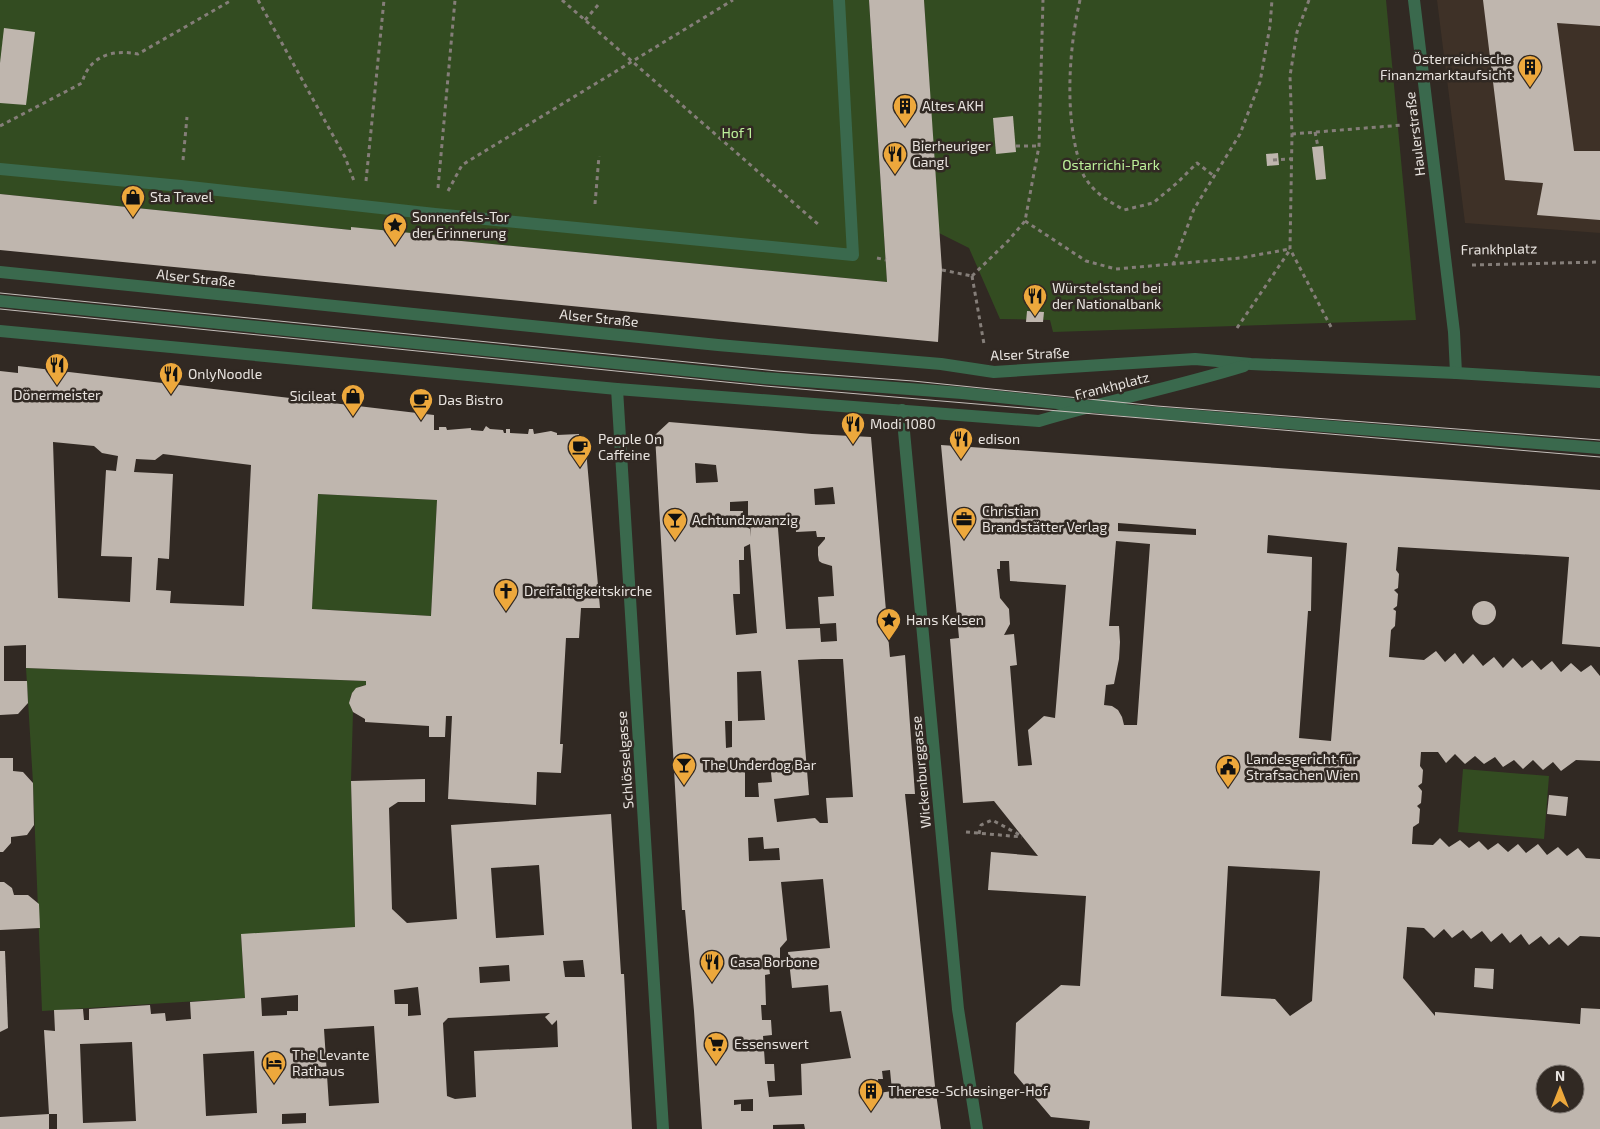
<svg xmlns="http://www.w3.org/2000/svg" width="1600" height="1129" viewBox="0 0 1600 1129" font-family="'Exo 2',sans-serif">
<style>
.built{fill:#3e3127}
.green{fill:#334c21}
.building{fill:#bfb6ae;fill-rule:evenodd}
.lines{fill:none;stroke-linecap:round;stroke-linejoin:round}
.path{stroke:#857e79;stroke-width:3;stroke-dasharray:4 4;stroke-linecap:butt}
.minor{stroke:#3a694d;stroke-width:12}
.tram{stroke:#c4beba;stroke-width:1}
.labels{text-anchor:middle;stroke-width:5;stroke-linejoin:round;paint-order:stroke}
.poi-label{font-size:14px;fill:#e8e3df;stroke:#312923;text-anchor:start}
.park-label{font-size:14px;fill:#bdf19a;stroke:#312923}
.street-label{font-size:14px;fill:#e8e3df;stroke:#312923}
</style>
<rect width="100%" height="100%" fill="#312923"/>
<polygon class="built" points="1437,0 1600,0 1600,233 1465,223"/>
<g class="green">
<polygon points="0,0 869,0 887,282 441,239 441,236 351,230 0,194"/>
<polygon points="924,0 1386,0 1416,320 1053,332 1050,320 1000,319 969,248 939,233"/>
<polygon points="318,494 437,500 431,616 312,609"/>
<path d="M 26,668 L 366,681 L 366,685 C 351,687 346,700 353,712 L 351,781 L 355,927 L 241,935 L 245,998 L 42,1011 L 33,783 Z"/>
<polygon points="1463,769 1549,776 1544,839 1458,832"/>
</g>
<g class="building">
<polygon points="869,0 924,0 942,270 938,342 0,250 0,194 351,230 351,227 441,236 441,239 887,282"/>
<polygon points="1483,0 1600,0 1600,26 1557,23 1574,151 1600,151 1600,220 1537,215 1543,183 1505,180"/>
<polygon points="4,28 35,32 26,105 0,103 0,63"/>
<polygon points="1013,116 1016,152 996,154 993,118"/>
<polygon points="1323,146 1326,179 1316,180 1312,147"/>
<polygon points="1278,153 1279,165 1267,166 1266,154"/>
<polygon points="1027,311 1044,312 1043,322 1026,322"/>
<path d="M 18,366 L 434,415 L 434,430 L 439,430 L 439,427 L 446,427 L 447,430 L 471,428 L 471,430 L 483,431 L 486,426 L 490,429 L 503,430 L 504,433 L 506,433 L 506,429 L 510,429 L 510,433 L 528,434 L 529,429 L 533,429 L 534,434 L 551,431 L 557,433 L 557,435 L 579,434 L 579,442 L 588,442 L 587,461 L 600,608 L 581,608 L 579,638 L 566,638 L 560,744 L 563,744 L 561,773 L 537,772 L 536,805 L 448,799 L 452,716 L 446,716 L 445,737 L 429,737 L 429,726 L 365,722 L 365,719 L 353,712 L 349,703 L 352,693 L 356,688 L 366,685 L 366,681 L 26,668 L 26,645 L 4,646 L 4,681 L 27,681 L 28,703 L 18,714 L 0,715 L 0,371 L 18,373 ZM 53,442 L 94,446 L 102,453 L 118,456 L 116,471 L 106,470 L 101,556 L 132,557 L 130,602 L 58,598 ZM 163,454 L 251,465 L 244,606 L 170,603 L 171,591 L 156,590 L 158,558 L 169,559 L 173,474 L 134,472 L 136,459 L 155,460 ZM 318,494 L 437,500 L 431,616 L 312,609 Z"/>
<path d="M 669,422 L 812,434 L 871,437 L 890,657 L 905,655 L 915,794 L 905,794 L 935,1086 L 941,1129 L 805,1129 L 804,1124 L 773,1125 L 773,1129 L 702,1129 L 694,1011 L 685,910 L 682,910 L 655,435 ZM 695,463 L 716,465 L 718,482 L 696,483 ZM 833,487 L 835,504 L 815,505 L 814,489 ZM 748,501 L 748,518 L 751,520 L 750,537 L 750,529 L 743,525 L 743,511 L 730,511 L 730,502 ZM 777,516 L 795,517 L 796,532 L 816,531 L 817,537 L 825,537 L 825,539 L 818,547 L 818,555 L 819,561 L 822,563 L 832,566 L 834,596 L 818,597 L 820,624 L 836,623 L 837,641 L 821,642 L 820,628 L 786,629 ZM 750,544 L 757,633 L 736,635 L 733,594 L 740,594 L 739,560 L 744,560 L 744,547 ZM 822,659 L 843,659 L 853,797 L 826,798 L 828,823 L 820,823 L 815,818 L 777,822 L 774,799 L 809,795 L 798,660 ZM 761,671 L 765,720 L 738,721 L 737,672 ZM 725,721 L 732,721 L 732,747 L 726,748 ZM 770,763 L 772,782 L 758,783 L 759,797 L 745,797 L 745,764 ZM 763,837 L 764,849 L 779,848 L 780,860 L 749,861 L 748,838 ZM 823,879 L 830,948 L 788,952 L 792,988 L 828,985 L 830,1012 L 841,1011 L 851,1058 L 801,1064 L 802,1095 L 769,1097 L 767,1081 L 775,1081 L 774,1064 L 765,1064 L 763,1036 L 772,1035 L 771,1020 L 762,1020 L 761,1005 L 766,1005 L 765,975 L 770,974 L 769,967 L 775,967 L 780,959 L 780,948 L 787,940 L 781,882 ZM 890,1070 L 892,1091 L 879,1093 L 878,1079 L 883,1079 L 882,1071 ZM 753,1099 L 753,1111 L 741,1111 L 741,1104 L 734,1105 L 734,1100 Z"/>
<path d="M 941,445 L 1600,490 L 1600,647 L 1562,644 L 1569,557 L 1398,547 L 1396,570 L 1399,574 L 1398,588 L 1394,590 L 1398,594 L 1397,606 L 1393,609 L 1396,611 L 1395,626 L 1391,630 L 1389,657 L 1424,660 L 1436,651 L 1445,662 L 1455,653 L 1463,664 L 1473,654 L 1483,666 L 1494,657 L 1503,668 L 1513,658 L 1522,668 L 1532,660 L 1541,670 L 1552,661 L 1561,672 L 1571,663 L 1581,672 L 1591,665 L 1600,676 L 1600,761 L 1576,760 L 1561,771 L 1553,762 L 1543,770 L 1533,760 L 1523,769 L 1514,760 L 1503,767 L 1495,757 L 1484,764 L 1475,756 L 1465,764 L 1455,754 L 1446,763 L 1438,752 L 1421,752 L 1420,766 L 1423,770 L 1422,783 L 1418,786 L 1422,791 L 1421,803 L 1417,806 L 1420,809 L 1419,823 L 1413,827 L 1412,844 L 1433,845 L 1440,838 L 1449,847 L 1460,840 L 1469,848 L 1479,841 L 1488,850 L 1498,843 L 1508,852 L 1518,844 L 1526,853 L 1538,844 L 1547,855 L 1558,847 L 1567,856 L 1578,848 L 1586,858 L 1600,859 L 1600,937 L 1580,936 L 1568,946 L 1559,937 L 1549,945 L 1541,936 L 1529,945 L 1521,934 L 1510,943 L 1502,933 L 1491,942 L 1482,931 L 1471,939 L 1463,930 L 1452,938 L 1444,929 L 1434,938 L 1424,928 L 1407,927 L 1403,978 L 1435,1016 L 1435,1012 L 1580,1024 L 1581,1008 L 1600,1009 L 1600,1129 L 1089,1129 L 1090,1121 L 1051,1117 L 1014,1073 L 1016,1023 L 1061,985 L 1080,986 L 1086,896 L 988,890 L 991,852 L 1038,856 L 994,801 L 963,803 L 950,639 L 959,638 ZM 1118,523 L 1196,529 L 1196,535 L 1118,531 ZM 1268,535 L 1347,543 L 1331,741 L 1299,738 L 1308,611 L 1311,611 L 1312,557 L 1267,553 ZM 1116,541 L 1150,544 L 1137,725 L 1124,725 L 1122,717 L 1118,710 L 1112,706 L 1104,705 L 1106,685 L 1114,684 L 1119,659 L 1120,642 L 1119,626 L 1109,626 ZM 1000,561 L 1009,561 L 1010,581 L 1066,585 L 1055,718 L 1044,716 L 1028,730 L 1032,765 L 1018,766 L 1010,666 L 1017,665 L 1014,634 L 1004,635 L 1010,624 L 1009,609 L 1000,598 L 997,569 L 1000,569 ZM 1228,866 L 1320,871 L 1312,1001 L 1290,1016 L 1275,999 L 1221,996 ZM 1545,1074 L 1575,1074 L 1575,1104 L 1545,1104 Z"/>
<circle cx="1484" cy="613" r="12"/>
<polygon points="0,758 13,758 13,771 23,772 33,783 34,825 27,835 11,837 11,843 3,852 0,852"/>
<path d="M 425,779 L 425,802 L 398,802 L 389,808 L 392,909 L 407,923 L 457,919 L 451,825 L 611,814 L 621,974 L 624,974 L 632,1129 L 57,1129 L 57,1114 L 49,1114 L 44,1030 L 55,1031 L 54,1010 L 83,1009 L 84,1020 L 89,1020 L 89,1009 L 150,1005 L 151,1014 L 165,1013 L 166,1021 L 191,1019 L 190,1002 L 245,998 L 241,934 L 355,927 L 351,781 ZM 539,865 L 544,935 L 496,938 L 491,868 ZM 583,960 L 585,977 L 565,977 L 563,961 ZM 509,965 L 510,981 L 480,983 L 479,967 ZM 418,987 L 421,1015 L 408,1016 L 408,1004 L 395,1004 L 394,990 ZM 298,995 L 298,1011 L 287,1011 L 287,1015 L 262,1016 L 261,998 ZM 550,1013 L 545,1017 L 552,1025 L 557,1020 L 558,1047 L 474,1051 L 476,1097 L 455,1099 L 447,1096 L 443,1023 L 448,1018 ZM 374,1026 L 379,1103 L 329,1106 L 324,1029 ZM 132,1042 L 136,1121 L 83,1123 L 80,1044 ZM 254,1051 L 257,1113 L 206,1116 L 203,1054 ZM 306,1113 L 306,1123 L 282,1124 L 282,1114 Z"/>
<polygon points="1549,795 1568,797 1566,816 1547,814"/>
<polygon points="0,882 4,882 12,888 14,895 28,895 39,904 40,928 0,930"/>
<polygon points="0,951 5,951 8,1028 0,1032"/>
<polygon points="1475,968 1494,969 1493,989 1474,987"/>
<polygon points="49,1114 49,1129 0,1129 0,1117"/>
</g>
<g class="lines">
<g class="path">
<polyline points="258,0 345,157 354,181"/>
<polyline points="562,0 819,225"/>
<path d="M 1080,0 C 1069,48 1065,110 1078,157 C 1080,163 1081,171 1084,176 C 1095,194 1107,200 1124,210 L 1153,203 L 1177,183 L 1197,163 L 1214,176"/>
<polyline points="1309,0 1297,32 1290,76 1292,134 1290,249 1331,327"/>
<polyline points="585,20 598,5"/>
<path d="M 0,126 L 82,83 C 89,56 112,49 138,54 L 232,0"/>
<polyline points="1315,132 1318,147"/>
<polyline points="1292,134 1403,125"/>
<polyline points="1016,146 1039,146"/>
<polyline points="183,160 187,117"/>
<polyline points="1273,160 1291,159"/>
<polyline points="366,181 384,0"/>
<polyline points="438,188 455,0"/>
<polyline points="448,191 462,165 733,0"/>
<polyline points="595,204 599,156"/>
<polyline points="1025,221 1086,261 1116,269 1240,258 1290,249"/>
<polyline points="877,258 886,260"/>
<polyline points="1173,265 1194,209 1240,134 1260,82 1270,26 1272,0"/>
<polyline points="1472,265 1600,262"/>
<polyline points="942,270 972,276"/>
<polyline points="972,276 1008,241 1025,221 1039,146 1043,0"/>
<polyline points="972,276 984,344"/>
<polyline points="1237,328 1290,250"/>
<polyline points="966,832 1022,837"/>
<polyline points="979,834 981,825 992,820 1020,835"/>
</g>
<g class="minor">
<polyline points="1414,0 1454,332 1456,373"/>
<polyline points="0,169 181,186 435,214 853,255 839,0"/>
<polyline points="0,272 718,345 941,364 994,372 1195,359 1251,364 1456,373 1600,382"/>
<polyline points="0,301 764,378 962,393 1134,411 1600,448"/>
<path d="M 0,331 L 617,389 L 1039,421 C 1106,401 1176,387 1244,366"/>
<polyline points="617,389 663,1129"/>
<polyline points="902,410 958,1009 977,1129"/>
</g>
<g class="tram">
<polyline points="0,293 777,371 913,381 1157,406 1600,440"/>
<polyline points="0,309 765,386 1600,457"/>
</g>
</g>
<defs>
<g id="building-pin" transform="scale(1.25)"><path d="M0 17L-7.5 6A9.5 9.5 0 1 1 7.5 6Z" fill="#eda83c" stroke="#312923"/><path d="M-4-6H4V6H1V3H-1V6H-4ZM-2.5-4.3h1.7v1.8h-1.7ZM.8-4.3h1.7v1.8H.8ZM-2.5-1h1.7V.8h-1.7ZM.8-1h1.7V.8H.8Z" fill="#111"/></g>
<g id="restaurant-pin" transform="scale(1.25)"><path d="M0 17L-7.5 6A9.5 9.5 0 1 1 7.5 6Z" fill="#eda83c" stroke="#312923"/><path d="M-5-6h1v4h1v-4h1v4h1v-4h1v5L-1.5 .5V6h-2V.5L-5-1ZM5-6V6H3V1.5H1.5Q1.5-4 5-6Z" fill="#111"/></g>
<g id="shop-pin" transform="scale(1.25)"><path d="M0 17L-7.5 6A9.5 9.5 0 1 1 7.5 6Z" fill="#eda83c" stroke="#312923"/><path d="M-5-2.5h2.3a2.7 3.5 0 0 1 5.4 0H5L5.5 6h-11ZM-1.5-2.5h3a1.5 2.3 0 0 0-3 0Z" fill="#111"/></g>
<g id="sight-pin" transform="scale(1.25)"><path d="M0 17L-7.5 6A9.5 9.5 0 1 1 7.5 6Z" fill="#eda83c" stroke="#312923"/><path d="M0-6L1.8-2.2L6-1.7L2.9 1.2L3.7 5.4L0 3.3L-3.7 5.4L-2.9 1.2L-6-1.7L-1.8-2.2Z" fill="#111"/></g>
<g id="cafe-pin" transform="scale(1.25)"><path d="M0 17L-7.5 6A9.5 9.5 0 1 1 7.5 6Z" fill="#eda83c" stroke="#312923"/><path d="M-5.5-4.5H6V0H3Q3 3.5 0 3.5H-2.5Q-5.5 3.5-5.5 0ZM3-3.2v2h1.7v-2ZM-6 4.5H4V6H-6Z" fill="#111"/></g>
<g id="office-pin" transform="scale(1.25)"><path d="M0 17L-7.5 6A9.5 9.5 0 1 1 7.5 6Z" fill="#eda83c" stroke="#312923"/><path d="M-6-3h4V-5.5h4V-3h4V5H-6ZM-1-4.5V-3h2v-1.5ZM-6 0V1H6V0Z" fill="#111"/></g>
<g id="bar-pin" transform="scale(1.25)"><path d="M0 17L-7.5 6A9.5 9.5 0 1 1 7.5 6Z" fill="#eda83c" stroke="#312923"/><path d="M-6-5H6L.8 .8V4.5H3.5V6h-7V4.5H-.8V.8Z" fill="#111"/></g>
<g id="church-pin" transform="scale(1.25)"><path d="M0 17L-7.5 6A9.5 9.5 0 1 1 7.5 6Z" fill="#eda83c" stroke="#312923"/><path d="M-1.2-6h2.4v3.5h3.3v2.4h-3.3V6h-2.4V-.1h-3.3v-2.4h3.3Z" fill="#111"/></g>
<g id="civic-pin" transform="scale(1.25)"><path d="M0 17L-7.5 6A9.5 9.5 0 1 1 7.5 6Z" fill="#eda83c" stroke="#312923"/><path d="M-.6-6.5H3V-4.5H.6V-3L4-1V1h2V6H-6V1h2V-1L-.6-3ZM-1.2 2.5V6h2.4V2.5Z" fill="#111"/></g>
<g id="supermarket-pin" transform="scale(1.25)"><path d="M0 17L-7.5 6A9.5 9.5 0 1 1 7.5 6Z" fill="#eda83c" stroke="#312923"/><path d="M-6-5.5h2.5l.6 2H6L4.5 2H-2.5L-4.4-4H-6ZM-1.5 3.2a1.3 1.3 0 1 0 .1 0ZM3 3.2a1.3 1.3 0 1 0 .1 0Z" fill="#111"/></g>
<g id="hotel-pin" transform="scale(1.25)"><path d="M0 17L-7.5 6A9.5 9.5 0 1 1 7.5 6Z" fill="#eda83c" stroke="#312923"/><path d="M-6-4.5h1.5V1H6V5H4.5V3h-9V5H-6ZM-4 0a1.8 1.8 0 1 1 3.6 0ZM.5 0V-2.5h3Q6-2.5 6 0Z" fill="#111"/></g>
</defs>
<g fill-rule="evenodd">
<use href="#building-pin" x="1530" y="67"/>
<use href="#building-pin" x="905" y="106"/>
<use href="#restaurant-pin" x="895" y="154"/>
<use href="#shop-pin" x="133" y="197"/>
<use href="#sight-pin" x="395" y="225"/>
<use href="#restaurant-pin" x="1035" y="296"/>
<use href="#restaurant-pin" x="57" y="365"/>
<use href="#restaurant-pin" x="171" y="374"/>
<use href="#shop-pin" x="353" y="396"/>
<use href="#cafe-pin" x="421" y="400"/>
<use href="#restaurant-pin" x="853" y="424"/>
<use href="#restaurant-pin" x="961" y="439"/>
<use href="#cafe-pin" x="580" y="447"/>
<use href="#office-pin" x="964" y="519"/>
<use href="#bar-pin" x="675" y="520"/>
<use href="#church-pin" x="506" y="591"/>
<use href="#sight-pin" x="889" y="620"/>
<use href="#bar-pin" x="684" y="765"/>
<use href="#civic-pin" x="1228" y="767"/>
<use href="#restaurant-pin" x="712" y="962"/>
<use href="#supermarket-pin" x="716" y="1044"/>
<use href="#hotel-pin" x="274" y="1063"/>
<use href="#building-pin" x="871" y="1091"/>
</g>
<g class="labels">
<g class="poi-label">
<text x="1512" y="64" text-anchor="end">Österreichische<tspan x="1512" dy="16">Finanzmarktaufsicht</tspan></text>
<text x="922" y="111">Altes AKH</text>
<text x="912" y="151">Bierheuriger<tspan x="912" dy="16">Gangl</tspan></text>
<text x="150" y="202">Sta Travel</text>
<text x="412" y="222">Sonnenfels-Tor<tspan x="412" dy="16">der Erinnerung</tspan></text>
<text x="1052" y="293">Würstelstand bei<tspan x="1052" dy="16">der Nationalbank</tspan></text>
<text x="188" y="379">OnlyNoodle</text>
<text x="57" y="400" text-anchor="middle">Dönermeister</text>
<text x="336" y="401" text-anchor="end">Sicileat</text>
<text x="438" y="405">Das Bistro</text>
<text x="870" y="429">Modi 1080</text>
<text x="598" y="444">People On<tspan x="598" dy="16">Caffeine</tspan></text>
<text x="978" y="444">edison</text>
<text x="982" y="516">Christian<tspan x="982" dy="16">Brandstätter Verlag</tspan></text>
<text x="692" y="525">Achtundzwanzig</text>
<text x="524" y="596">Dreifaltigkeitskirche</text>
<text x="906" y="625">Hans Kelsen</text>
<text x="1246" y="764">Landesgericht für<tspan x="1246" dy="16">Strafsachen Wien</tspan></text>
<text x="702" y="770">The Underdog Bar</text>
<text x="730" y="967">Casa Borbone</text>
<text x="734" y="1049">Essenswert</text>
<text x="292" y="1060">The Levante<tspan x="292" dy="16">Rathaus</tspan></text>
<text x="888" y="1096">Therese-Schlesinger-Hof</text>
</g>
<g class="park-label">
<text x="737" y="138">Hof 1</text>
<text x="1111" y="170">Ostarrichi-Park</text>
</g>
<g class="street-label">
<text transform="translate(1415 134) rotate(-97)" y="5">Haulerstraße</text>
<text transform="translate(1499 249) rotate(-1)" y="5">Frankhplatz</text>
<text transform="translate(196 278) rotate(6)" y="5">Alser Straße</text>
<text transform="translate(599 318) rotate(6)" y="5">Alser Straße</text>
<text transform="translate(1030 354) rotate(-2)" y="5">Alser Straße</text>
<text transform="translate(1112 386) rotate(-14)" y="5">Frankhplatz</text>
<text transform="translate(625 760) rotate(-94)" y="5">Schlösselgasse</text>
<text transform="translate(921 772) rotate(-95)" y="5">Wickenburggasse</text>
</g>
</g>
<g transform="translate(1560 1089)"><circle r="24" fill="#312923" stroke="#7a736e"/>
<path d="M0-4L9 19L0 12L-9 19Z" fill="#eda83c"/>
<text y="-8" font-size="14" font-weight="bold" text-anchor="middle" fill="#e8e3df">N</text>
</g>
</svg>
